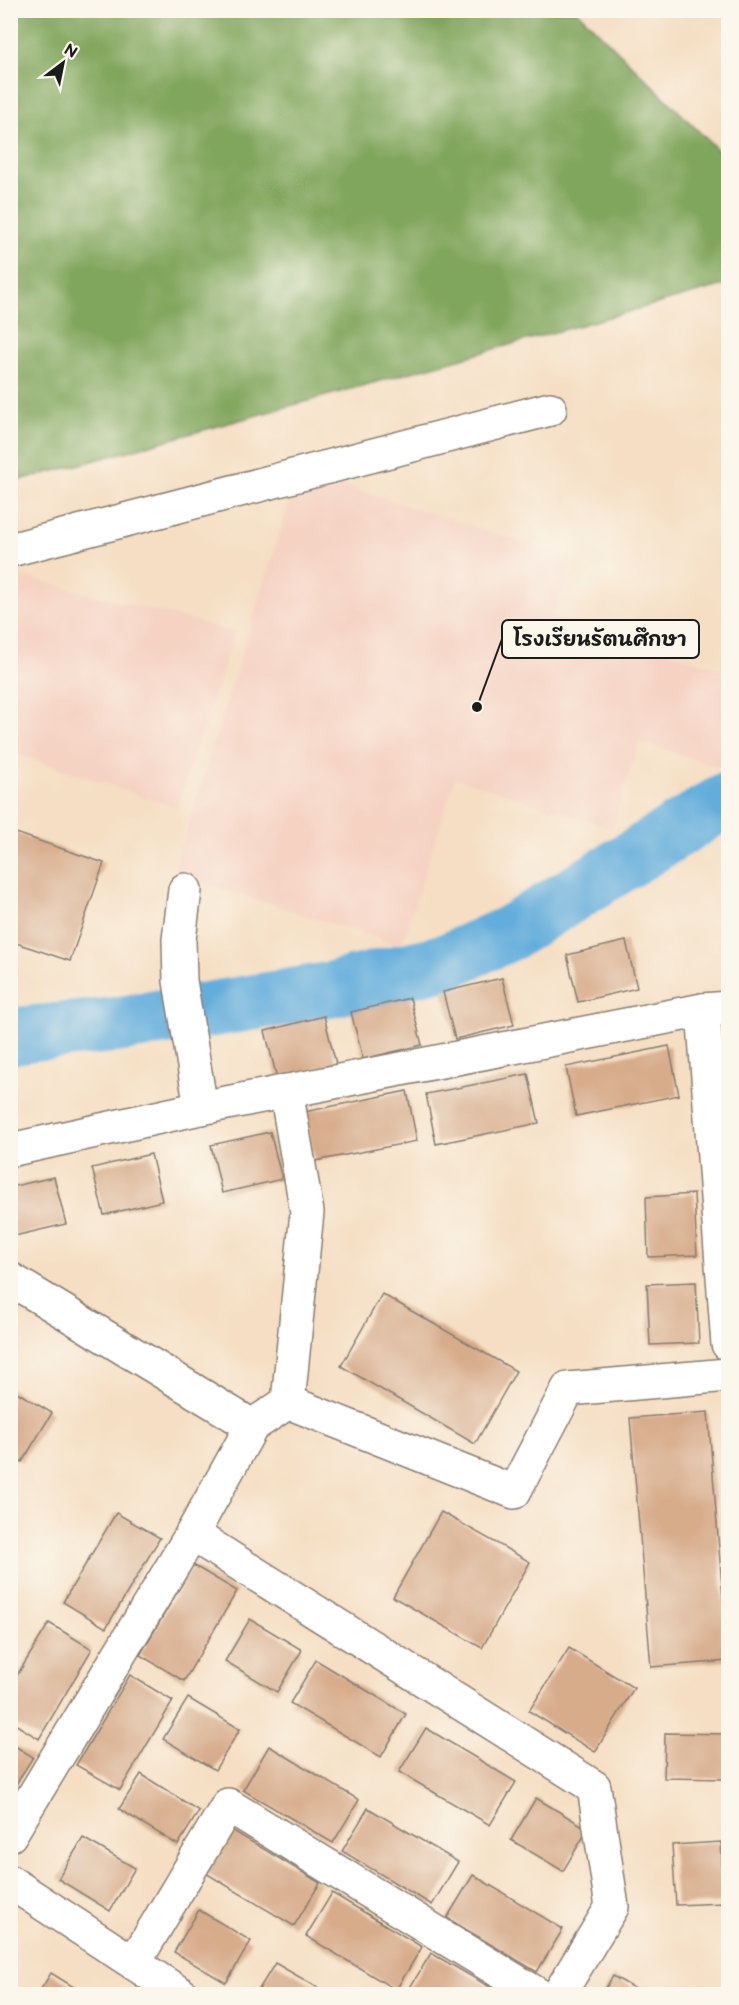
<svg xmlns="http://www.w3.org/2000/svg" width="739" height="2005" viewBox="0 0 739 2005" font-family="'Balsamiq Sans','Playpen Sans Thai',sans-serif">
<style>
.built{fill:#f5d2c2}
.forest{fill:#80a55b;stroke:#4e603c;stroke-width:1.5}
.lines{fill:none;stroke-linecap:round;stroke-linejoin:round}
.river{stroke:#64addc;stroke-width:56}
.building{fill:#d7ac8b}
.minor-casing{stroke:#887d70;stroke-width:36}
.minor{stroke:#fff;stroke-width:33}
.leader{fill:none;stroke:#1c1c1c;stroke-width:2}
.callout-dot{fill:#1c1c1c;stroke:#fbf7ec;stroke-width:2}
.callout{fill:#fbf7ec;stroke:#1c1c1c;stroke-width:2}
.callout-label{font-size:20px;text-anchor:middle;font-weight:bold;fill:#1c1c1c}
</style>
<rect width="100%" height="100%" fill="#fbf7ec"/>
<filter id="ink" filterUnits="userSpaceOnUse"><feTurbulence type="fractalNoise" baseFrequency=".0167" numOctaves="2"/><feDisplacementMap in="SourceGraphic" scale="12" xChannelSelector="R" yChannelSelector="G"/><feConvolveMatrix kernelMatrix="1 2 1 2 8 2 1 2 1" color-interpolation-filters="sRGB"/></filter>
<filter id="wash" filterUnits="userSpaceOnUse"><feTurbulence type="fractalNoise" baseFrequency=".008" numOctaves="4" result="noise"/><feDisplacementMap in="SourceGraphic" scale="24" xChannelSelector="R" yChannelSelector="G"/><feGaussianBlur stdDeviation="1.35" result="paint"/><feColorMatrix in="noise" values="0 0 0 0 0 0 0 0 0 0 0 0 0 0 0 0 0 1.4 0 .05"/><feComposite in="paint" operator="in"/></filter>
<g filter="url(#wash)">
<rect width="100%" height="100%" fill="#f5dec3"/>
<g class="built">
<polygon points="299,471 572,558 554,616 728,671 728,770 639,742 612,828 455,778 401,946 173,873"/>
<polygon points="10,573 235,632 177,808 11,752"/>
</g>
<polygon class="forest" points="11,10 577,11 728,160 728,284 78,465 11,482"/>
<g class="lines">
<polyline class="river" points="10,1037 25,1034 115,1025 329,990 447,961 510,933 728,799"/>
</g>
<g id="blocks">
<g class="building">
<polygon points="10,831 104,863 70,961 10,941"/>
<polygon points="626,941 637,988 578,1002 567,955"/>
<polygon points="502,978 514,1025 455,1039 443,992"/>
<polygon points="410,998 422,1045 363,1059 351,1012"/>
<polygon points="324,1016 336,1064 277,1078 265,1031"/>
<polygon points="669,1046 679,1095 576,1116 566,1067"/>
<polygon points="528,1074 539,1123 436,1144 426,1094"/>
<polygon points="407,1091 417,1141 315,1161 304,1112"/>
<polygon points="270,1132 282,1179 222,1193 211,1145"/>
<polygon points="151,1154 162,1201 104,1215 92,1168"/>
<polygon points="54,1177 66,1224 10,1237 10,1187"/>
<polygon points="694,1194 697,1255 648,1257 646,1197"/>
<polygon points="696,1282 699,1343 650,1345 647,1284"/>
<polygon points="382,1294 516,1371 475,1444 341,1366"/>
<polygon points="10,1388 52,1413 22,1462 10,1455"/>
<polygon points="708,1412 728,1661 651,1667 630,1418"/>
<polygon points="441,1512 530,1562 482,1648 393,1597"/>
<polygon points="116,1513 160,1538 106,1628 63,1602"/>
<polygon points="193,1565 237,1591 184,1681 140,1655"/>
<polygon points="250,1619 302,1650 277,1692 225,1661"/>
<polygon points="49,1623 92,1649 39,1739 10,1721 10,1687"/>
<polygon points="569,1648 634,1688 595,1752 529,1711"/>
<polygon points="316,1660 406,1714 381,1757 290,1703"/>
<polygon points="130,1675 173,1701 120,1790 76,1765"/>
<polygon points="188,1698 240,1729 215,1770 163,1739"/>
<polygon points="426,1728 516,1782 490,1825 399,1772"/>
<polygon points="665,1733 728,1734 728,1779 664,1778"/>
<polygon points="10,1743 33,1757 10,1794"/>
<polygon points="269,1746 359,1800 333,1843 243,1790"/>
<polygon points="141,1774 199,1811 178,1845 119,1809"/>
<polygon points="536,1798 588,1829 563,1871 511,1840"/>
<polygon points="368,1808 458,1862 432,1905 342,1851"/>
<polygon points="230,1829 320,1883 294,1926 204,1872"/>
<polygon points="83,1838 135,1868 110,1911 58,1879"/>
<polygon points="721,1842 724,1903 676,1905 672,1845"/>
<polygon points="473,1875 563,1929 537,1972 447,1918"/>
<polygon points="332,1893 422,1947 396,1990 306,1936"/>
<polygon points="199,1910 251,1941 226,1983 174,1952"/>
<polygon points="431,1953 502,1994 406,1994"/>
<polygon points="275,1963 329,1994 256,1994"/>
<polygon points="51,1973 85,1994 38,1994"/>
<polygon points="613,1976 644,1994 602,1994"/>
</g>
</g>
</g>
<g filter="url(#ink)">
<use href="#blocks" fill-opacity="0" stroke="#887d70" stroke-width="1.5"/>
<g class="lines">
<g class="minor-casing">
<g id="minor">
<polyline points="10,550 550,409"/>
<polyline points="185,890 179,940 180,981 201,1108"/>
<polyline points="703,1010 728,1344"/>
<polyline points="10,1150 201,1108 703,1010 728,1008"/>
<polyline points="10,1279 252,1426"/>
<polyline points="288,1402 514,1492 568,1389 728,1375"/>
<polyline points="192,1534 594,1787 612,1907 559,1994"/>
<polyline points="10,1835 192,1534 252,1426 288,1402 307,1212 286,1091"/>
<polyline points="10,1882 181,1994"/>
<polyline points="134,1963 228,1805 537,1994"/>
</g>
</g>
<use href="#minor" class="minor"/>
</g>
</g>
<path class="leader" d="M477 707L502 639"/>
<circle class="callout-dot" cx="477" cy="707" r="6"/>
<rect class="callout" x="502" y="620" width="197" height="38" rx="6"/>
<g class="callout-label">
<text x="600" y="646">โรงเรียนรัตนศึกษา</text>
</g>
<rect width="739" height="2005" fill="none" stroke="#fbf7ec" stroke-width="36"/>
<g transform="translate(63 63) rotate(32)" stroke="#fbf7ec" stroke-width="4.5" paint-order="stroke">
<path d="M0-4.5L10 22L0 15L-10 22Z" fill="#1c1c1c"/>
<text y="-9" font-size="16" font-weight="bold" text-anchor="middle" fill="#1c1c1c">N</text>
</g>
</svg>
